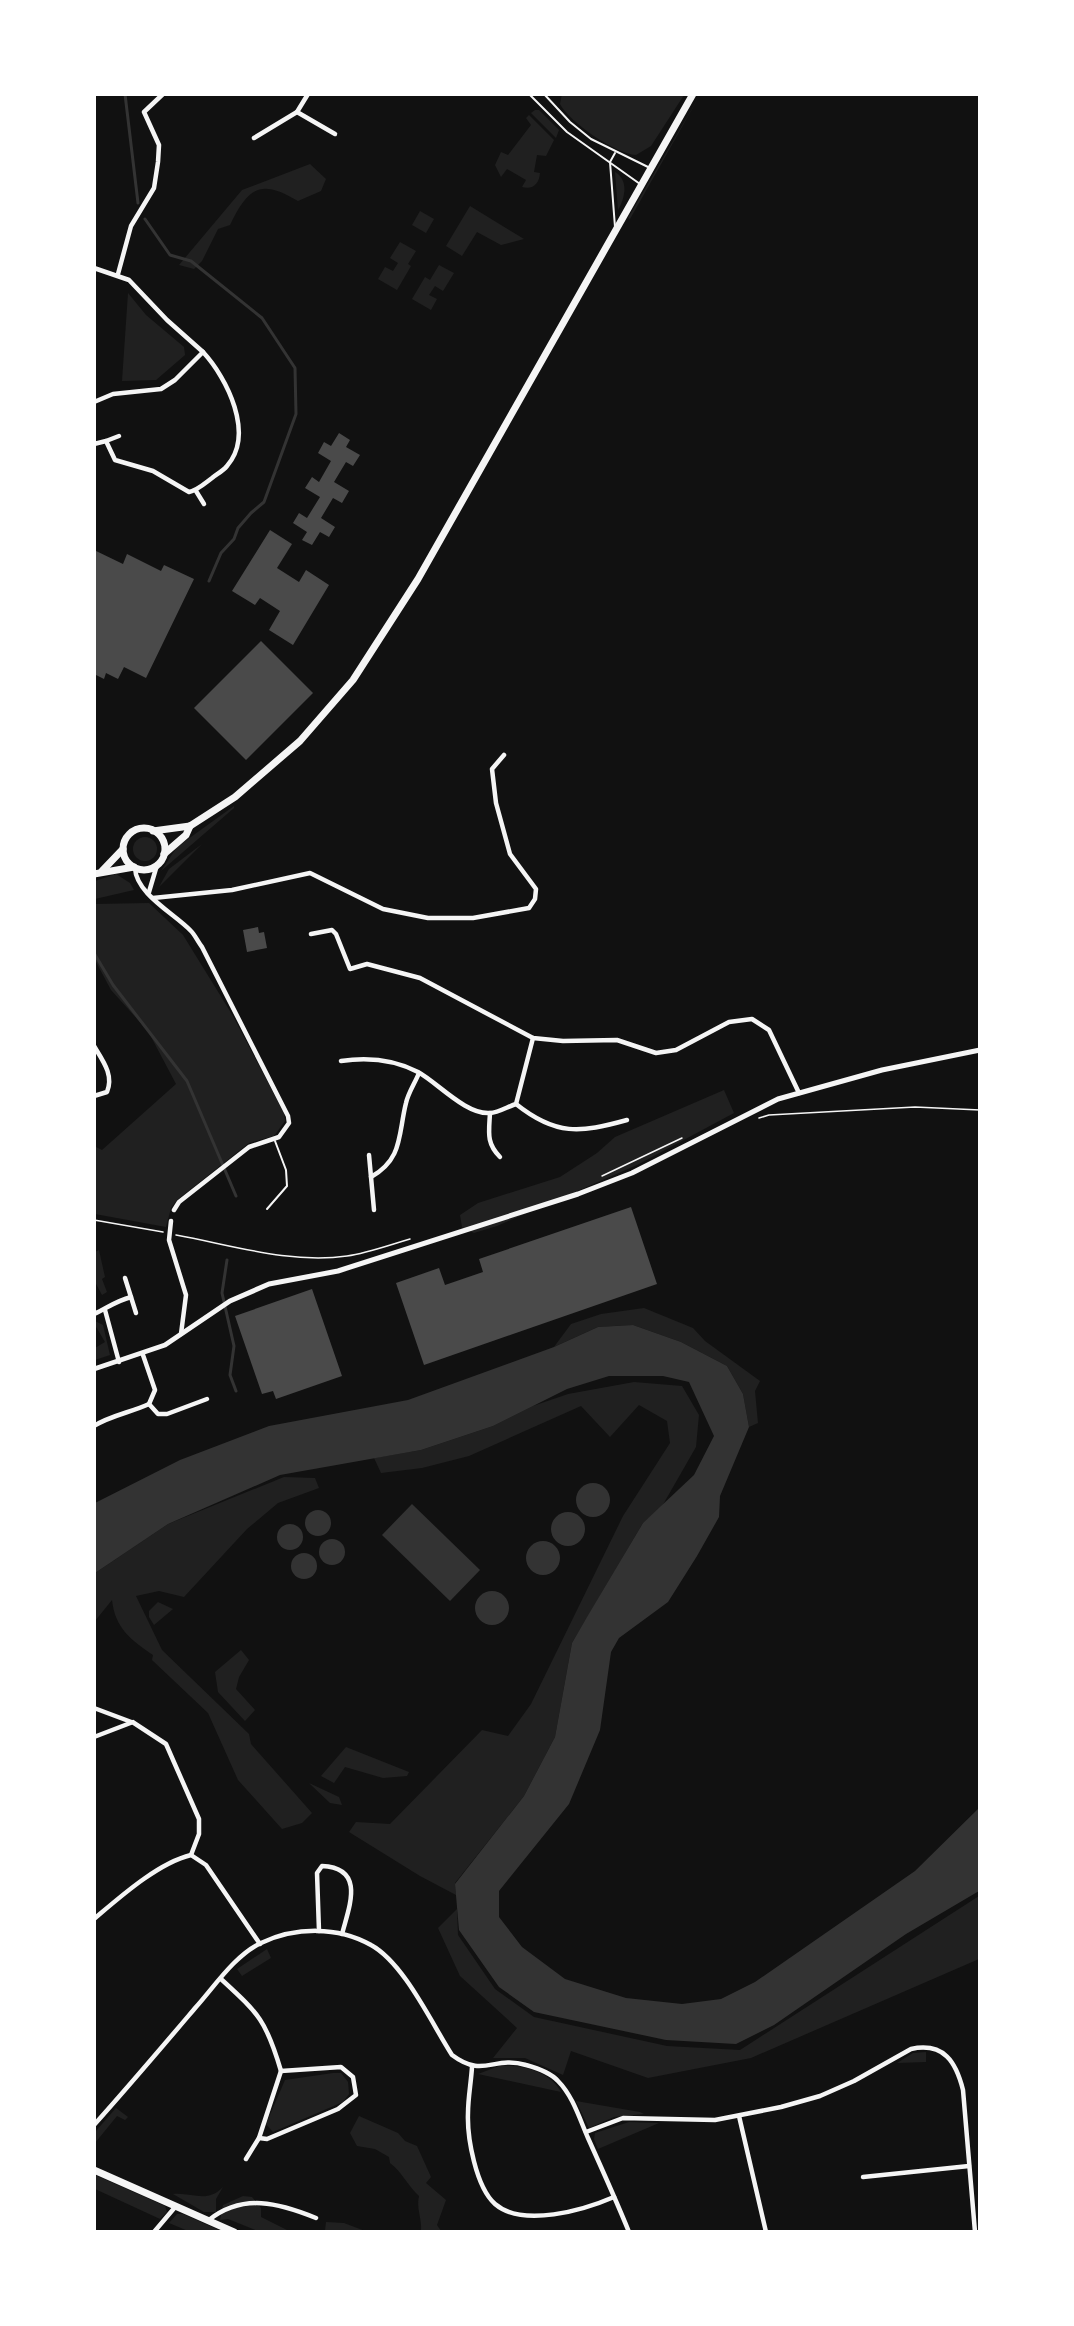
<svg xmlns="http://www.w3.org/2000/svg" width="1074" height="2326" viewBox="0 0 1074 2326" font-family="Barlow,sans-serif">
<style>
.green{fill:#202020}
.water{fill:#333}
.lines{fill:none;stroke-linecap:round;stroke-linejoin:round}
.stream{stroke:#333;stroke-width:3}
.building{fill:#4a4a4a}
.path{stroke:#f5f5f5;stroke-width:1.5}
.service{stroke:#f5f5f5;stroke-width:2}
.minor{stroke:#f5f5f5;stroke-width:4.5}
.tertiary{stroke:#f5f5f5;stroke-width:5}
.primary{stroke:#f5f5f5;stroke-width:7}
.trunk{stroke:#f5f5f5;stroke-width:7}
</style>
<rect width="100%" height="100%" fill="#111"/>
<g class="green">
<path d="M 562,94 L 684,95 L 651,146 L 636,155 C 616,154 569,122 560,104 Z"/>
<polygon points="700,95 630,219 628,218"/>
<polygon points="535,110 539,110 559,130 556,138 531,113"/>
<path d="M 529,115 L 554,140 L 546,156 L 537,155 L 534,172 L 540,173 C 539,184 533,190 522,187 L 526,180 L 507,169 L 501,177 L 495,165 L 501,152 L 508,155 L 531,125 L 526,118 Z"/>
<path d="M 310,164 L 326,179 L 321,191 L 298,201 C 260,178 248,188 230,225 L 218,229 L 202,261 L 194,269 L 179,265 L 242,190 Z"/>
<path d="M 615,172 C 629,180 625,198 618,210 Z"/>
<polygon points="470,206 524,239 501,245 477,232 462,256 446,246"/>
<polygon points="420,211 434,219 426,233 412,225"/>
<polygon points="400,242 416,251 408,264 411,266 397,290 378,279 385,267 393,271 398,263 390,258"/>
<polygon points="439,265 454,273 443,291 435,286 429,295 437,299 431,310 412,299 425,277 430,280"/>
<polygon points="128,293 146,315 184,347 185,355 156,380 122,381"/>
<polygon points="234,806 234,808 161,871 177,847"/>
<circle cx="145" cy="849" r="12"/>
<polygon points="202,844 159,887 169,869"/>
<polygon points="116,874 130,883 134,890 95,899 95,881"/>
<polygon points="149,903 183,935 233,1016 284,1113 285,1121 274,1136 249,1143 177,1200 171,1208 166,1227 95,1214 94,1146 102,1150 176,1084 148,1031 111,990 95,960 95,904"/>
<polygon points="724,1090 734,1113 637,1165 497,1226 474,1233 462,1227 460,1215 478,1203 560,1177 597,1153 615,1137"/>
<polygon points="99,1250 105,1277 102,1279 107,1292 102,1295 95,1282 95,1252"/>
<polygon points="644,1308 693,1328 705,1341 760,1381 755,1391 758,1423 749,1427 743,1394 727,1366 681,1342 633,1325 598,1327 554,1347 571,1324 601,1314"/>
<polygon points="95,1321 103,1325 110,1355 95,1360 95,1348 105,1342 95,1325"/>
<polygon points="634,1382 682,1386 699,1415 696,1447 661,1508 643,1523 572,1643 555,1737 524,1796 455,1883 456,1895 420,1876 349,1832 356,1822 390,1824 482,1730 508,1736 531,1704 623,1516 670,1443 667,1421 639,1405 610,1437 581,1406 469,1456 422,1468 381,1473 374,1458 421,1450 493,1426 533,1406 568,1394"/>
<path d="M 284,1477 L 315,1478 L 319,1488 L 278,1503 L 247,1529 L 184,1597 L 159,1591 L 136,1596 L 162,1650 L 249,1734 L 251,1744 L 312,1813 L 302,1823 L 282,1829 L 238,1780 L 208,1713 L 152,1660 L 153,1655 C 131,1640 115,1628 112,1600 L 95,1621 L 95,1573 L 168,1524 Z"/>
<polygon points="158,1602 173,1609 154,1625 149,1617 149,1611"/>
<polygon points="241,1650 249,1660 239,1677 236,1689 255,1710 245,1721 218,1692 215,1672"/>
<polygon points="346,1747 409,1772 407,1776 383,1778 345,1767 334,1783 321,1776"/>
<polygon points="309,1783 339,1797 342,1805 330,1803"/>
<polygon points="979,1896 979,1959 751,2058 648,2078 571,2051 563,2075 525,2058 493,2058 517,2028 460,1976 438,1928 457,1909 458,1935 495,1989 534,2017 667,2046 740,2050"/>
<polygon points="267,1949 271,1958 242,1976 237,1969"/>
<polygon points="926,2052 926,2062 897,2063 913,2053"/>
<path d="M 499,2066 C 521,2064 550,2071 561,2092 L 478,2074 Z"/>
<polygon points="333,2073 341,2073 348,2082 349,2094 343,2102 273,2132 266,2124 285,2080"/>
<polygon points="576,2101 640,2112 644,2114 614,2117 589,2128"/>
<polygon points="116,2108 128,2117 125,2120 117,2116 95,2143 95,2132"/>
<path d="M 359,2116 L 398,2133 L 405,2141 L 417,2146 L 431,2177 L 426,2183 L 446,2200 L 437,2225 L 441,2231 L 421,2231 C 422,2218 416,2208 419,2196 C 407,2185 403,2173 390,2163 L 389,2157 L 375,2149 L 357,2146 L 350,2133 Z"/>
<polygon points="629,2122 659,2123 598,2149 594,2139 595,2133"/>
<polygon points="95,2175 165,2206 167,2212 160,2219 95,2189"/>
<path d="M 223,2187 L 216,2199 L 216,2212 L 204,2212 L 173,2194 C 192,2192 207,2204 223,2187 Z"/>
<polygon points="243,2196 252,2197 261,2208 261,2217 289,2231 258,2231 228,2219 220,2220 223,2205"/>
<polygon points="177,2214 183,2214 221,2231 188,2231 169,2223"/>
<polygon points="326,2222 344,2223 365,2231 325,2231"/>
</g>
<g class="water">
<polygon points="633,1325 681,1342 727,1366 743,1394 749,1427 720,1496 719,1517 697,1556 668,1602 619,1638 611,1652 600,1730 569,1804 499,1891 499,1917 522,1947 565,1979 626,1998 682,2004 721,1999 755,1982 915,1871 979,1808 979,1891 906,1934 774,2025 736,2044 666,2040 534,2012 499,1987 459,1930 455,1884 524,1796 555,1737 572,1643 587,1617 643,1523 694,1475 714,1436 689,1382 663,1376 609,1376 567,1389 493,1426 421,1450 280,1475 168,1524 95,1573 95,1503 180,1460 269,1426 408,1400 554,1347 598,1327"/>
<circle cx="593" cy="1500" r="17"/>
<polygon points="412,1504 480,1570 450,1601 382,1535"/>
<circle cx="318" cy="1523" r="13"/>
<circle cx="568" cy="1529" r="17"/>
<circle cx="290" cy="1537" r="13"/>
<circle cx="332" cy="1552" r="13"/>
<circle cx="543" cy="1558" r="17"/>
<circle cx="304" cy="1566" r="13"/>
<circle cx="492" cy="1608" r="17"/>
</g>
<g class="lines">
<g class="stream">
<polyline points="125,94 138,203"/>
<polyline points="145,219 170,255 191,261 262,318 295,368 296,414 264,502 251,513 238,528 234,539 221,553 209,581"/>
<polyline points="94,953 113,985 187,1081 236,1196"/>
<polyline points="227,1260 222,1293 234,1346 230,1375 236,1391"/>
</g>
</g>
<g class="building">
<polygon points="339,433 350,440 346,447 360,455 353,466 346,462 334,482 349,491 342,503 333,498 321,518 335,527 329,537 320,532 312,545 302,540 307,532 293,523 299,513 307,518 320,497 305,488 312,477 319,482 331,461 318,453 324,442 331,446"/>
<polygon points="270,530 292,544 277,568 299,582 306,570 329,585 293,645 269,630 280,611 260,598 255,605 232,591"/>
<polygon points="94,550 123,564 127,554 161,571 164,565 194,579 146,678 124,667 118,679 106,673 104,679 94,674"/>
<polygon points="261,641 313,693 246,760 194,708"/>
<polygon points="258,927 259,933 264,932 267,948 247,952 243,930"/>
<polygon points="631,1207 657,1284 424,1365 396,1283 439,1268 445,1285 483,1272 479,1259"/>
<polygon points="312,1289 342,1376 276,1399 273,1391 262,1394 235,1316"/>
</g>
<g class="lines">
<g class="path">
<polyline points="759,1118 769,1115 915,1107 980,1110"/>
<polyline points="602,1176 682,1138"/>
<polyline points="94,1220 163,1232"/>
<path d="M 176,1235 C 232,1245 289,1264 347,1256 C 368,1253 389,1245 410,1239"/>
</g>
<g class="service">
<polyline points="529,94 567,132 640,184"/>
<polyline points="544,94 570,122 591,139 648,167"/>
<polyline points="615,227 610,162 615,153"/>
<polyline points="267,1209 287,1186 286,1170 275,1141"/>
</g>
<g class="minor">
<polyline points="297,112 335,134"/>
<polyline points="254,138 297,112 308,94"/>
<polyline points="94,268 129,280 167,320 203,352 175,380 161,389 113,394 94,402"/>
<polyline points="118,274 131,226 154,188 158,162 159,145 144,112 163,94"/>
<polyline points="106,441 119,436"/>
<path d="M 94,444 L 106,441 L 115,460 L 153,471 L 189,492 C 198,490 204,484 212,478 C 217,474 223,471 227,466 C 255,434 227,378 203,352"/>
<polyline points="196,491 204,504"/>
<path d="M 135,868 C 136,894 175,914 191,931 C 195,935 198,942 202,947 L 288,1116 L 289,1123 L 279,1137 L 249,1147 L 179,1202 L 174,1210"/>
<polyline points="149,892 157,865"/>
<polyline points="153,898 232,890 310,873 383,909 428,918 473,918 529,908 535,899 536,889 510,854 496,803 492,769 504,755"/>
<polyline points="311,934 332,930 336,934 350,969 367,964 420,978 533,1038 563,1041 617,1040 656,1053 676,1050 729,1022 752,1019 769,1030 799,1093"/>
<path d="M 94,1046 C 103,1061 114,1075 107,1092 L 94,1096"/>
<path d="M 341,1061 C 368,1057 393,1059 418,1072 C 438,1083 466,1115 490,1113 C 498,1113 509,1106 516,1104 L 533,1038"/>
<path d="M 516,1104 C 556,1136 580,1133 627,1120"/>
<path d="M 490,1113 C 489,1132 486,1143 500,1157"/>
<polyline points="369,1155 374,1210"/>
<path d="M 371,1177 C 403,1159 398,1135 406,1103 C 408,1093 415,1083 419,1073"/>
<polyline points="171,1221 169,1240 186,1295 181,1334"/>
<polyline points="125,1278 136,1313"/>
<polyline points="105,1310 119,1362"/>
<path d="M 94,1314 C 107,1308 116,1301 131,1297"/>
<polyline points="149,1404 158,1414 167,1414 207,1399"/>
<path d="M 94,1426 C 109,1416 132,1412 149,1404 L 155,1390 L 143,1355"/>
<polyline points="94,1708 134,1723 166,1744 199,1819 199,1834 191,1855"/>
<polyline points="94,1737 133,1722"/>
<path d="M 94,1919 C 120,1897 158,1863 191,1855 L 206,1865 L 260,1944"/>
<path d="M 319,1931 L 317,1873 L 322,1866 C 366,1868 349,1907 342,1934"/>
<path d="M 221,1979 C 259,2014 266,2020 281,2071 L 341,2067 L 353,2077 L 356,2095 L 338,2109 L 267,2139 L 259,2138 L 246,2159"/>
<path d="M 472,2067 C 471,2083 468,2098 468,2113 C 467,2138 476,2187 495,2204 C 523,2228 584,2210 614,2197"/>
<polyline points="739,2116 766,2232"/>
<path d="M 94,2125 C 129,2086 162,2047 196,2007 C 214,1987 235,1955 261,1943 C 295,1927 338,1926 371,1945 C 404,1963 432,2024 452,2055 C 484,2079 493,2055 526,2065 C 537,2068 550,2072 558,2081 C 573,2096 580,2120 588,2138 C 602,2169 616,2200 629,2232"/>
<path d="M 586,2132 L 623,2118 L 715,2120 L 781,2107 L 820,2096 L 854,2081 L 911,2049 C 944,2042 956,2062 963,2090 L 975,2232"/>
<polyline points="259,2138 281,2071"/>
<polyline points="863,2177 969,2166"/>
<path d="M 209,2220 C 243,2193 279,2203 316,2218"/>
<polyline points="154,2232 176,2206"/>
</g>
<polyline class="tertiary" points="94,1369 165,1345 230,1301 269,1284 338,1271 578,1194 632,1173 778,1099 882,1070 980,1050"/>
<g class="primary">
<circle cx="144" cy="849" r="21"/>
<polyline points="153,831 190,826 235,797 300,741 353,680 418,579 693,94"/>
<polyline points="164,854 186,835 190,826"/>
<polyline points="102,871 123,849"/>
<polyline points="94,874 134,867"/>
</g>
<polyline class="trunk" points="94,2170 234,2232"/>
</g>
<rect width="1074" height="2326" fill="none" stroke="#ffffff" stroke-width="192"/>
</svg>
